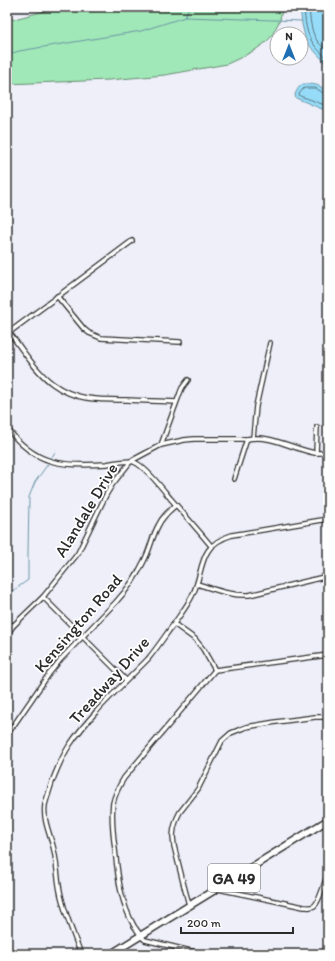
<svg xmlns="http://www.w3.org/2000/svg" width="335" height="961" viewBox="0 0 335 961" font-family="Itim,sans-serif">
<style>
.green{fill:#a0e8b7;stroke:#668a71}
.water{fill:#96dcf8;stroke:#6b95a6}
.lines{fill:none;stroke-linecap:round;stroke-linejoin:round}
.shore{stroke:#56727d;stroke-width:1}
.stream{stroke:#6b95a6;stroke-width:1}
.minor-casing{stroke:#2b2b2b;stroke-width:6}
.primary-casing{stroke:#2b2b2b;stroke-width:9}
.minor{stroke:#fff;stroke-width:3.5}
.primary{stroke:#fff;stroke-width:6}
.labels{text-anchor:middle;stroke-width:3.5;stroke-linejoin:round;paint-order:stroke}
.shield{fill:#fff;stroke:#6b6b6b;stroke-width:1}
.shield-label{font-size:16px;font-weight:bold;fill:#2b2b2b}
.street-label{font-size:17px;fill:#2b2b2b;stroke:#fff}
</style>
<rect width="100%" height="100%" fill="#eeeff9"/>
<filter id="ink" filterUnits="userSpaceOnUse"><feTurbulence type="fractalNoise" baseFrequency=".025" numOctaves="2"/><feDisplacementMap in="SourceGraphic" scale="8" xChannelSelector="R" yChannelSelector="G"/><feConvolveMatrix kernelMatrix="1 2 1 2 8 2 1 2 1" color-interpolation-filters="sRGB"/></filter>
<g filter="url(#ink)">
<polygon class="green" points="60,7 282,7 282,9 280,20 271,37 265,43 255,50 242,57 227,64 165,75 109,80 7,84 7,21"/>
<g class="water">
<polygon points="300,7 328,7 328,68 323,60 309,45 305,37 302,24"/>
<path d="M 303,84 C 314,84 320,84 328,93 L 328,109 L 322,109 L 296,98 L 295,95 C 296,91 299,86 303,84 Z"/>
</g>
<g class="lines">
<g class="shore">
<path d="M 304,7 C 305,21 306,35 315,46 C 319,51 324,55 328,60"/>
<path d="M 309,7 C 310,19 311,33 318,42 C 321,46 325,48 328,52"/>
<path d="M 328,95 C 323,94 320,90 315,88 C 312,88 307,88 304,88 L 299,94 L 300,96 C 305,98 310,99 314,101 C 319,103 323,105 328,105"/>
</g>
<g class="stream">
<polyline points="185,17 302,21"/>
<polyline points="7,55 19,51 141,31 185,17 189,7"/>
<polyline points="51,458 56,451"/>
<polyline points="7,592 14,590 28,580 28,553 29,497 35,482 48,464"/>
</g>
<g class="minor-casing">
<g id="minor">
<polyline points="57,296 84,329 89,333 101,338 180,342"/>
<path d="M 9,332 C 21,348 37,373 53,384 C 76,401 100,400 127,400 C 143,401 160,401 176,402"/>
<polyline points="7,334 132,241"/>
<path d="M 7,428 C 35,465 62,467 107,464 C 112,463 130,460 134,462 C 145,466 162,488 170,498 C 184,514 198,530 212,547"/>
<polyline points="253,438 256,406 270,343"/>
<polyline points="161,445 180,393 182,388 188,380"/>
<polyline points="316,453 317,427"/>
<polyline points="234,479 247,439"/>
<path d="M 197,584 C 214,589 231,596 249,595 L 328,576"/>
<polyline points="43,597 126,680"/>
<polyline points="7,621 13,626"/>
<polyline points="174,624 195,639 203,649 215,670"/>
<path d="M 7,635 L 13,626 L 43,597 L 75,557 L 78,553 L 106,495 L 112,485 L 131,461 L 161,445 L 184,440 L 194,439 L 247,439 C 271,434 292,449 315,453 C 319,453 324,453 328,452"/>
<path d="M 7,735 L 49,674 L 61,659 L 116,602 C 127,590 137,576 144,561 C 150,550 152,537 158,526 C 162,517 169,511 176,505"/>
<path d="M 218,889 L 304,907 C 307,907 311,908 314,906 C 320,902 325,880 328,873"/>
<polyline points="189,905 184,886 174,846 173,836 174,828 177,818 180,812 198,789 222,741 231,733 246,727 276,722 315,717 325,717 328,718"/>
<path d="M 81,954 C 73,933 64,912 60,891 C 57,876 57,861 53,846 C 49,832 43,819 45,805 C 47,797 50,789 52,782 C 57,769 62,757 69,746 C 85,722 106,701 127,680 C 134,673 141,666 148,659 C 157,648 165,636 173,625 C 180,615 188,605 193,594 C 205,568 197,546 232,535 L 328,519"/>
<path d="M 203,954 L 145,940 C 140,936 138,931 134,926 C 120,901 118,877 115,849 C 113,834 111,818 113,803 C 115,794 119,786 124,778 L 215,670 L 328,655"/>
</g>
</g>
<g class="primary-casing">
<polyline id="primary" points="111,954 328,820"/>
</g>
<use href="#minor" class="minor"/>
<use href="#primary" class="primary"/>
</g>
</g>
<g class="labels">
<rect class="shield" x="208" y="864" width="52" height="28" rx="3"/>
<g class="shield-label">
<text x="234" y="884">GA 49</text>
</g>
<g class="street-label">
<text transform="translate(86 510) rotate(-59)" y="6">Alandale Drive</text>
<text transform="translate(78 623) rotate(-49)" y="6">Kensington Road</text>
<text transform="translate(109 680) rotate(-48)" y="6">Treadway Drive</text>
</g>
</g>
<rect width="335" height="961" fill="none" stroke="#fff" stroke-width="24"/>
<rect x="12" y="12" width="311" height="937" fill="none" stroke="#2b2b2b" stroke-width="1.5" filter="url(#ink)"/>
<g transform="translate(289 46)"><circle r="19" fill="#ffffff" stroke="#aaaaaa"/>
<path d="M0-3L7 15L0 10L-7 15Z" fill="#1f6fb2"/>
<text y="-6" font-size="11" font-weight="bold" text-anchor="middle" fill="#2b2b2b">N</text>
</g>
<path d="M181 927v6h112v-6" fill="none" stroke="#2b2b2b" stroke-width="2"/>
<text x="187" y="927" font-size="12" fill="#2b2b2b" stroke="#ffffff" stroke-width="3" paint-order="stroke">200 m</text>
</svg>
